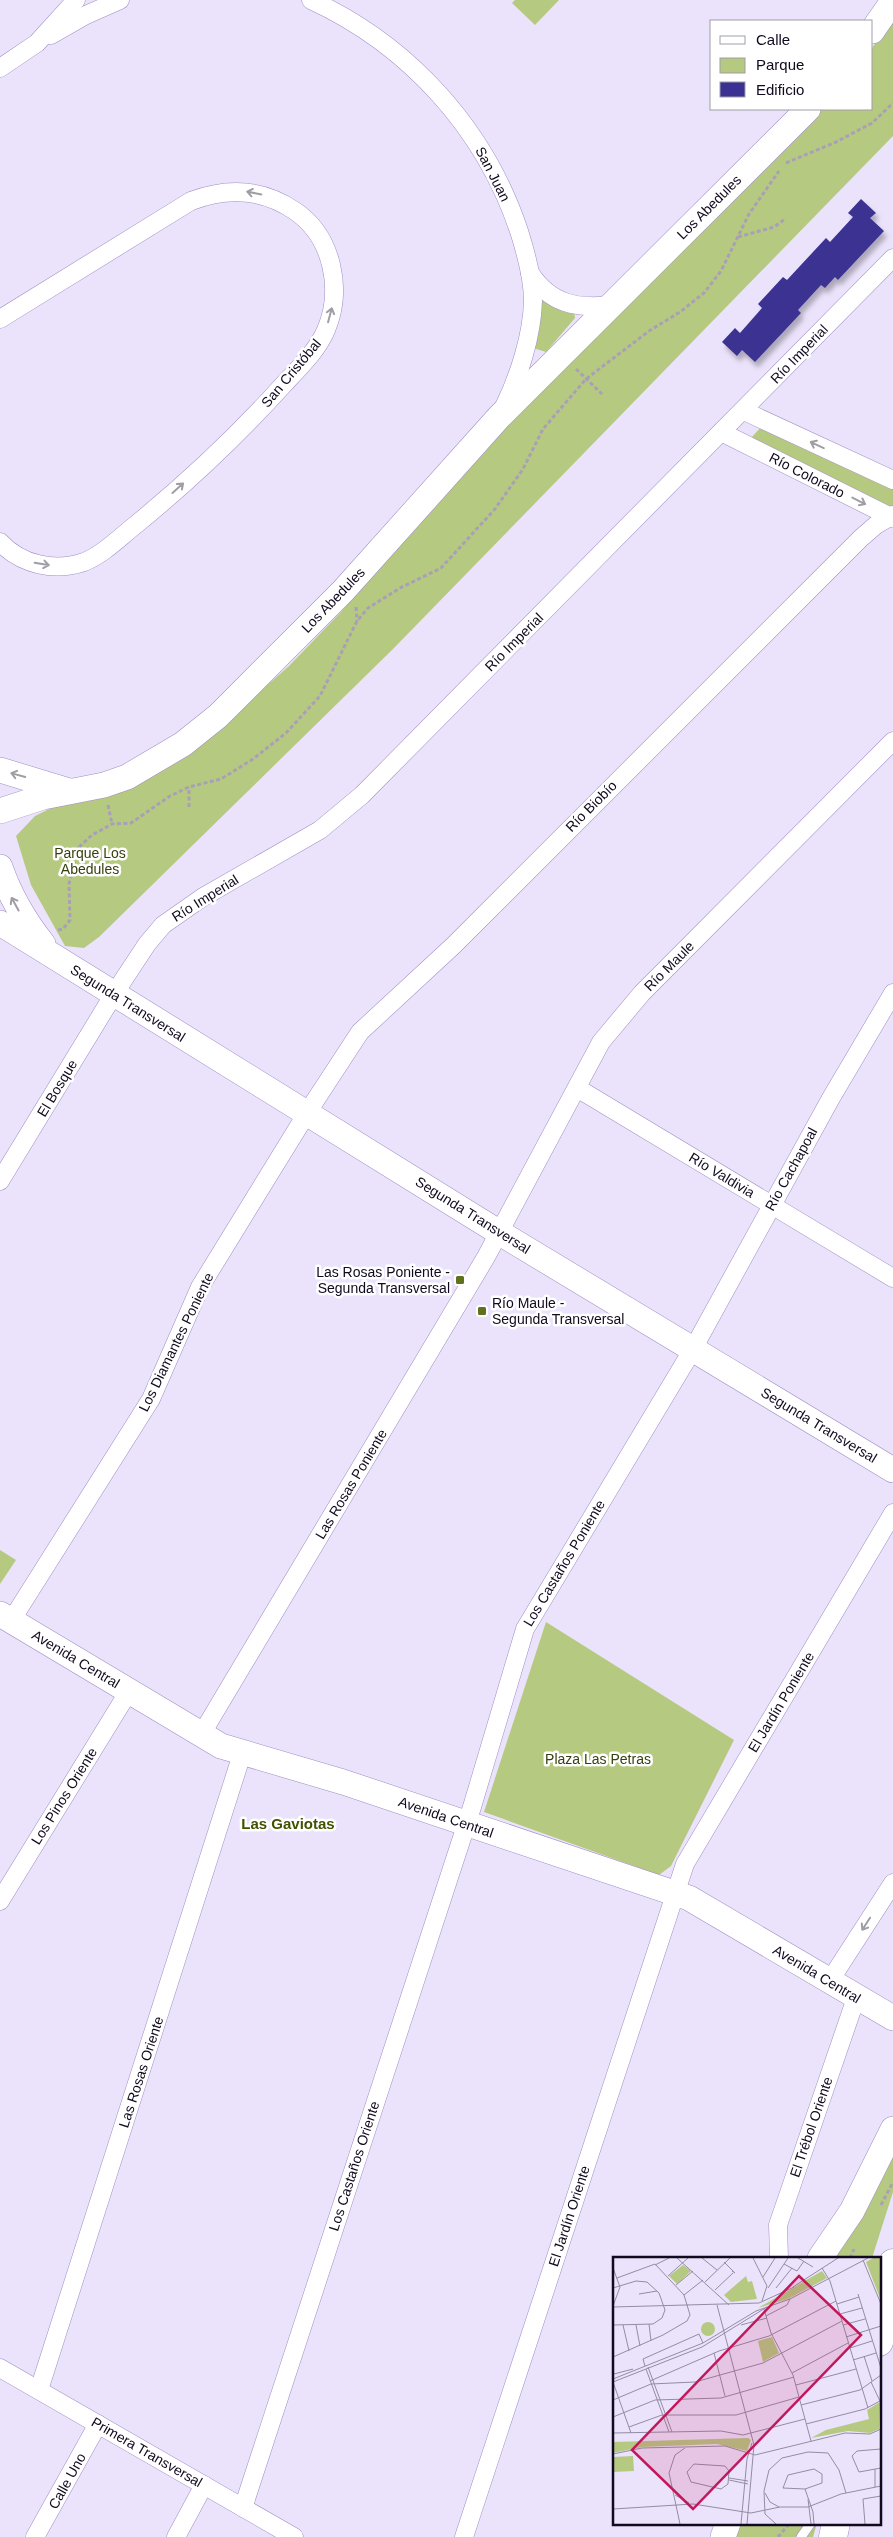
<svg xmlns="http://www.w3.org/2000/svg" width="893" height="2537" viewBox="0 0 893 2537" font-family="Arial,sans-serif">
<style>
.green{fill:#b6c981}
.building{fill:#3a3192;filter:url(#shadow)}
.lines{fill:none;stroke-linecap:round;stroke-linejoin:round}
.lane-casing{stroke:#a18dc4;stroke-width:10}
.street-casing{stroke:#a18dc4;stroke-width:19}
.secondary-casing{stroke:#a18dc4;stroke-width:26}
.primary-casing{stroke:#a18dc4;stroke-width:29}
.path{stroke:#a8a0b6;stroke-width:3;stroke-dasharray:4 2.5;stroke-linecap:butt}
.lane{stroke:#fff;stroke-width:9}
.street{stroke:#fff;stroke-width:18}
.secondary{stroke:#fff;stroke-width:25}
.primary{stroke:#fff;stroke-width:28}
.oneway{stroke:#a09da5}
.poi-dot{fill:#5f711e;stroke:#fff;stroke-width:2}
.labels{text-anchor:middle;stroke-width:5;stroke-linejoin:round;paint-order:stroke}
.street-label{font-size:14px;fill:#11091d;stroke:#fff}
.park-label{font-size:14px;fill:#36400d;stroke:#fff}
.poi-label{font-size:14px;fill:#11091d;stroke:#fff;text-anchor:end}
.neighbourhood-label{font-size:15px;font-weight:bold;fill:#435200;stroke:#fff}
.inset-road{fill:none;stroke:#948ca2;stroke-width:1}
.view{fill:#c2185b;fill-opacity:0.15;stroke:#c2185b;stroke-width:2.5}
.inset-edge{fill:none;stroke:#11091d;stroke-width:2.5}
</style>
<defs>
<filter id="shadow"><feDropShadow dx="3" dy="5.5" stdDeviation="2.5" flood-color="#0004"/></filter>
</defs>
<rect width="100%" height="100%" fill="#ebe3fb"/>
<g class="green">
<polygon points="515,0 559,0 535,25 512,3"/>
<polygon points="893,18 893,136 393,649 99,937 84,948 65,946 31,885 16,836 35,816 224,723 289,666 341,612 389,554 485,452 506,425 821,109 872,109 872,48"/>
<polygon points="542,296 574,310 575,318 546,352 533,348"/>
<polygon points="763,425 893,489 893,508 751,438"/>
<polygon points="0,1550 16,1560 0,1584"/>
<polygon points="546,1622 734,1740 671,1866 659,1875 484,1812"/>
<polygon points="893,2152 893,2192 872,2258 831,2258"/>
<polygon points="737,2523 817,2523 813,2537 733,2537"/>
</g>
<polygon class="building" points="861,199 876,213 870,218 884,231 838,280 835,277 825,288 821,285 798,310 801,313 755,362 742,350 737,356 722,342 735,328 740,333 762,308 758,304 783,277 787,280 826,238 830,242 853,217 848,213"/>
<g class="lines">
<g class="lane-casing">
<polyline id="lane" points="801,2537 811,2523"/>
</g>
<g class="street-casing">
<g id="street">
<path d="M 311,0 C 409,45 485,129 519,231 C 526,253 533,278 533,301 C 532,336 519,376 504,407"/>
<polyline points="51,35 86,15 120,0"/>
<polyline points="0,68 37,43 76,0"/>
<path d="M 530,273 C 550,304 577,309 611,305"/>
<path d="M 0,319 L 191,201 C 228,187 263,189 295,211 C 333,237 343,290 326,330 C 317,351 299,368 284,384 C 238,435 187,483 133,527 C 118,539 102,555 84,562 C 55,572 21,565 0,542"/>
<polyline points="744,411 893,480"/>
<polyline points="721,432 893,518"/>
<polyline points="577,1088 893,1278"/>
<polyline points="0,1181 114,994 147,944 163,925 203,897 320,830 362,795 893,258"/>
<polyline points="11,1621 151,1399 200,1287 307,1113 360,1032 454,945 861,538 876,525 893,515"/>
<polyline points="201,1735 486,1257 601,1042 642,993 893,741"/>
<polyline points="0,1901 129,1691"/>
<polyline points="829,1982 893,1883"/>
<polyline points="779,2258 778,2225 856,1998"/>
<polyline points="0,2368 294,2537"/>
<polyline points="39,2390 242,1754"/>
<polyline points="243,2508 472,1807 525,1629 693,1349 831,1098 893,993"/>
<polyline points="35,2537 98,2424"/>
<polyline points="176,2537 204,2485"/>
<polyline points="464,2537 685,1864 893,1513"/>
</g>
</g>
<g class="secondary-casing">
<g id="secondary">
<polyline points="872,31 893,1"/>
<polyline points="0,770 69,791"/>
<polyline points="0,811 43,797 104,785 127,777 183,744 218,716 343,591 499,417 808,109"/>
<path d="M 0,867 C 10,896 24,920 43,944"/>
<polyline points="0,923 500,1233 893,1470"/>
<polyline points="0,1614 221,1746 343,1782 689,1898 893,2018"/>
<polyline points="820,2258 852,2211 893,2129"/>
<polyline points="723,2537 728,2523"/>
</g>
</g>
<g class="primary-casing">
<g id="primary">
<polyline points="879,2316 893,2263"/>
<polyline points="879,2342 891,2300"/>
<polyline points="833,2537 836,2523"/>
</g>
</g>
<g class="path">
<polyline points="786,163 836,142 872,123 893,103"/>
<polyline points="738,237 774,227 785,219"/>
<polyline points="576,369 602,394"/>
<polyline points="356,607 357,621"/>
<polyline points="108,805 112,824"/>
<polyline points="189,807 189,787"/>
<polyline points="58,930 63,929 70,920 69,884 78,848 92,835 112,824 131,823 170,796 189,787 221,779 253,759 286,733 320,696 357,621 368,608 400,588 441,568 495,509 523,469 543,429 586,379 649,331 680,312 704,293 721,271 749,214 779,171"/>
<polyline points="881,2205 893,2182"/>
<polyline points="850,2258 854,2249"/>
<polyline points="778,2537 790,2523"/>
</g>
<use href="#lane" class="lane"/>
<use href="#street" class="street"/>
<use href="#secondary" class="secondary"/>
<use href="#primary" class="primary"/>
</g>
<defs><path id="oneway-shaft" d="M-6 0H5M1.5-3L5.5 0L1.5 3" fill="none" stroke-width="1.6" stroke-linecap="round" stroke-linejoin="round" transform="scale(1.25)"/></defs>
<g class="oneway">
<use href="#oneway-shaft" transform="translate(254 193) rotate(-169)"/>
<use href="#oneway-shaft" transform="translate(330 315) rotate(-75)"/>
<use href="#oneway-shaft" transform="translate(817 445) rotate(-155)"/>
<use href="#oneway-shaft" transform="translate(178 488) rotate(-42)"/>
<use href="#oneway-shaft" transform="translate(859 501) rotate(27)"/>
<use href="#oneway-shaft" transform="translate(42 564) rotate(10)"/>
<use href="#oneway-shaft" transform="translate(18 775) rotate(-165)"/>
<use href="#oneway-shaft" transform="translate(15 904) rotate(-119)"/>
<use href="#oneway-shaft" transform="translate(866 1924) rotate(123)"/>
</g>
<g class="poi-dot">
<rect x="455" y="1275" width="10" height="10" rx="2.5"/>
<rect x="477" y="1306" width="10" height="10" rx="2.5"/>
</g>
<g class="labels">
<g class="street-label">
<text transform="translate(493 174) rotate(63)" y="5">San Juan</text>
<text transform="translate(709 207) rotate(-45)" y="5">Los Abedules</text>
<text transform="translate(799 354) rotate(-46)" y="5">Río Imperial</text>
<text transform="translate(291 373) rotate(-50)" y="5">San Cristóbal</text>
<text transform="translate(807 475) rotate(27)" y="5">Río Colorado</text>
<text transform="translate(333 600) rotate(-46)" y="5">Los Abedules</text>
<text transform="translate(514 642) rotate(-45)" y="5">Río Imperial</text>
<text transform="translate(591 806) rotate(-45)" y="5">Río Biobío</text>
<text transform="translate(205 898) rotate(-32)" y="5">Río Imperial</text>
<text transform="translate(669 966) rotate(-45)" y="5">Río Maule</text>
<text transform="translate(128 1003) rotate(32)" y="5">Segunda Transversal</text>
<text transform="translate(57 1088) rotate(-59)" y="5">El Bosque</text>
<text transform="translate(791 1169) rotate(-61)" y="5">Río Cachapoal</text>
<text transform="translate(722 1175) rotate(31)" y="5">Río Valdivia</text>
<text transform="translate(473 1215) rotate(32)" y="5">Segunda Transversal</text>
<text transform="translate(176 1342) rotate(-64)" y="5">Los Diamantes Poniente</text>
<text transform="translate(819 1425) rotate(31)" y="5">Segunda Transversal</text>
<text transform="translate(351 1484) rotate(-59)" y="5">Las Rosas Poniente</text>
<text transform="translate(564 1563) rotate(-59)" y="5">Los Castaños Poniente</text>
<text transform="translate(76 1659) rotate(31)" y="5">Avenida Central</text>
<text transform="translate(781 1702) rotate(-59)" y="5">El Jardín Poniente</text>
<text transform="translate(64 1796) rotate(-58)" y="5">Los Pinos Oriente</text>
<text transform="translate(446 1817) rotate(19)" y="5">Avenida Central</text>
<text transform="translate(817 1974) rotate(31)" y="5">Avenida Central</text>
<text transform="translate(141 2072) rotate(-72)" y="5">Las Rosas Oriente</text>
<text transform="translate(811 2127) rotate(-71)" y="5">El Trébol Oriente</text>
<text transform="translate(354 2166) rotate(-72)" y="5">Los Castaños Oriente</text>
<text transform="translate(569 2216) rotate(-72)" y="5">El Jardín Oriente</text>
<text transform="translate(147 2452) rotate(30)" y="5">Primera Transversal</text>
<text transform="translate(67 2481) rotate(-61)" y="5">Calle Uno</text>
</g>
<g class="park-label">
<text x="90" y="858">Parque Los<tspan x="90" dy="16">Abedules</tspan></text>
<text x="598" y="1764">Plaza Las Petras</text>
</g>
<g class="poi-label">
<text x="450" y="1277">Las Rosas Poniente -<tspan x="450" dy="16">Segunda Transversal</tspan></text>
<text x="492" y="1308" text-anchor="start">Río Maule -<tspan x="492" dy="16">Segunda Transversal</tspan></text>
</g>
<g class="neighbourhood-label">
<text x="288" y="1829">Las Gaviotas</text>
</g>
</g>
<g transform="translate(613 2257)">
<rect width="268" height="268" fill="#ebe3fb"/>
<path d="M 260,1 L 267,1 L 267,41 L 253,5 ZM 70,8 L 78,14 L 64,27 L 56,19 ZM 209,14 L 214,21 L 175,42 L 145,51 ZM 133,19 L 135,25 L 139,24 L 144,42 L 118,45 L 111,38 ZM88 72a7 7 0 1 1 14 0a7 7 0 1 1-14 0ZM 159,80 L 166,96 L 150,105 L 145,84 ZM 267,145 L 266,172 L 257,176 L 235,174 L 198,181 L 213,173 L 256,162 L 254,153 ZM 135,181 L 138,183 L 134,194 L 104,187 L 29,190 L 0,196 L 0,185 ZM 20,199 L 21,214 L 0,215 L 0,200 Z" fill="#b6c981"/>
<path class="inset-road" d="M 64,1 L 116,48M 89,1 L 104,13M 140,1 L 154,29 L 149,44M 185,1 L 200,10M 250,3 L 268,47M 111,5 L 122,16 L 119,14M 171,7 L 184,14 L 191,4M 42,8 L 56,1M 0,11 L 7,30 L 0,49M 209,11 L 217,24 L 255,151M 55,19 L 75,1M 150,20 L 162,1M 92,25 L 117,1M 63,28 L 80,14M 180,30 L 225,1M 0,31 L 23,24 L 34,25 L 46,36 L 52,53 L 49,61 L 40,67 L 0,68M 155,31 L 175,1M 163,31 L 179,11M 102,33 L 120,16M 26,37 L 44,34M 245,37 L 268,111M 71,38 L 90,23M 224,47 L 246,40M 104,48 L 141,188 L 134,267M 0,50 L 146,46 L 181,30M 151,52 L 158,76 L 180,118 L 198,184M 227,57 L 249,51M 153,59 L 174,48 L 177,42M 36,67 L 38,84M 10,68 L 16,94M 23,68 L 27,89M 128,68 L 154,61M 230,68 L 252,62M 233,80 L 268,69M 237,91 L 259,84M 101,96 L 112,139M 251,99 L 259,124M 0,100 L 50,78 L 74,64 L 77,58 L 71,38 L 42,7 L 4,21M 240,103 L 263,96M 32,109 L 30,102 L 86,77 L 90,86M 35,110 L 59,175M 33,112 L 56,175M 179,116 L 235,86M 1,117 L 20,112M 0,122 L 90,86 L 143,54 L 177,42 L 255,1M 37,124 L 106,94 L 156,79 L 223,44M 0,125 L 89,90 L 154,50M 0,125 L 18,176M 183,128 L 243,112M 0,143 L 38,127 L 82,125 L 150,106 L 229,64M 188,148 L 247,133 L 268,118M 0,160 L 42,143 L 108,141 L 181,120M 193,167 L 252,152 L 267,144 L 258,125M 16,170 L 49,158 L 123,158 L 186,140M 0,176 L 108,174 L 130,178 L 192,162M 268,192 L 244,194 L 239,199 L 246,215 L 268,211M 0,197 L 29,191 L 112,189 L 142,198 L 232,176 L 257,177 L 268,172M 81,207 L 112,209 L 116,214 L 115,227 L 108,232 L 78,225 L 74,215 ZM 201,212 L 209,217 L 209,226 L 192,232 L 170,231 L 175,218 ZM 262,212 L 262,230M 116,221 L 135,224M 116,223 L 135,227M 192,232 L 200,255 L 201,267M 152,236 L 157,245 L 166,250M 62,238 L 76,246M 195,242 L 198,267M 0,252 L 80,247 L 138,256 L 167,250 L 195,250 L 228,237 L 268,229M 67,267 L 56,216 L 62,198 L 72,191M 128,267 L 134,202 L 139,186M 163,267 L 152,257 L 151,234 L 156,213 L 169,201 L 195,195 L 215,196 L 226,213 L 233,236M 252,267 L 250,242 L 268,239"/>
<path class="view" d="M 186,19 L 248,78 L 80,252 L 19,193 Z"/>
<rect width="268" height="268" class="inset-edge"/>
</g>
<rect x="710" y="20" width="162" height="90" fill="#ffffff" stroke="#a09da5"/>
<rect x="720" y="36" width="25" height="8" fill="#ffffff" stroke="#a09da5"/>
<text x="756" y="45" font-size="15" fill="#11091d">Calle</text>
<rect x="720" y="58" width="25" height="15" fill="#b6c981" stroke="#a09da5"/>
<text x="756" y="70" font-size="15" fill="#11091d">Parque</text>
<rect x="720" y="82" width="25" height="15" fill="#3a3192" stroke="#a09da5"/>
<text x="756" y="95" font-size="15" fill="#11091d">Edificio</text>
</svg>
